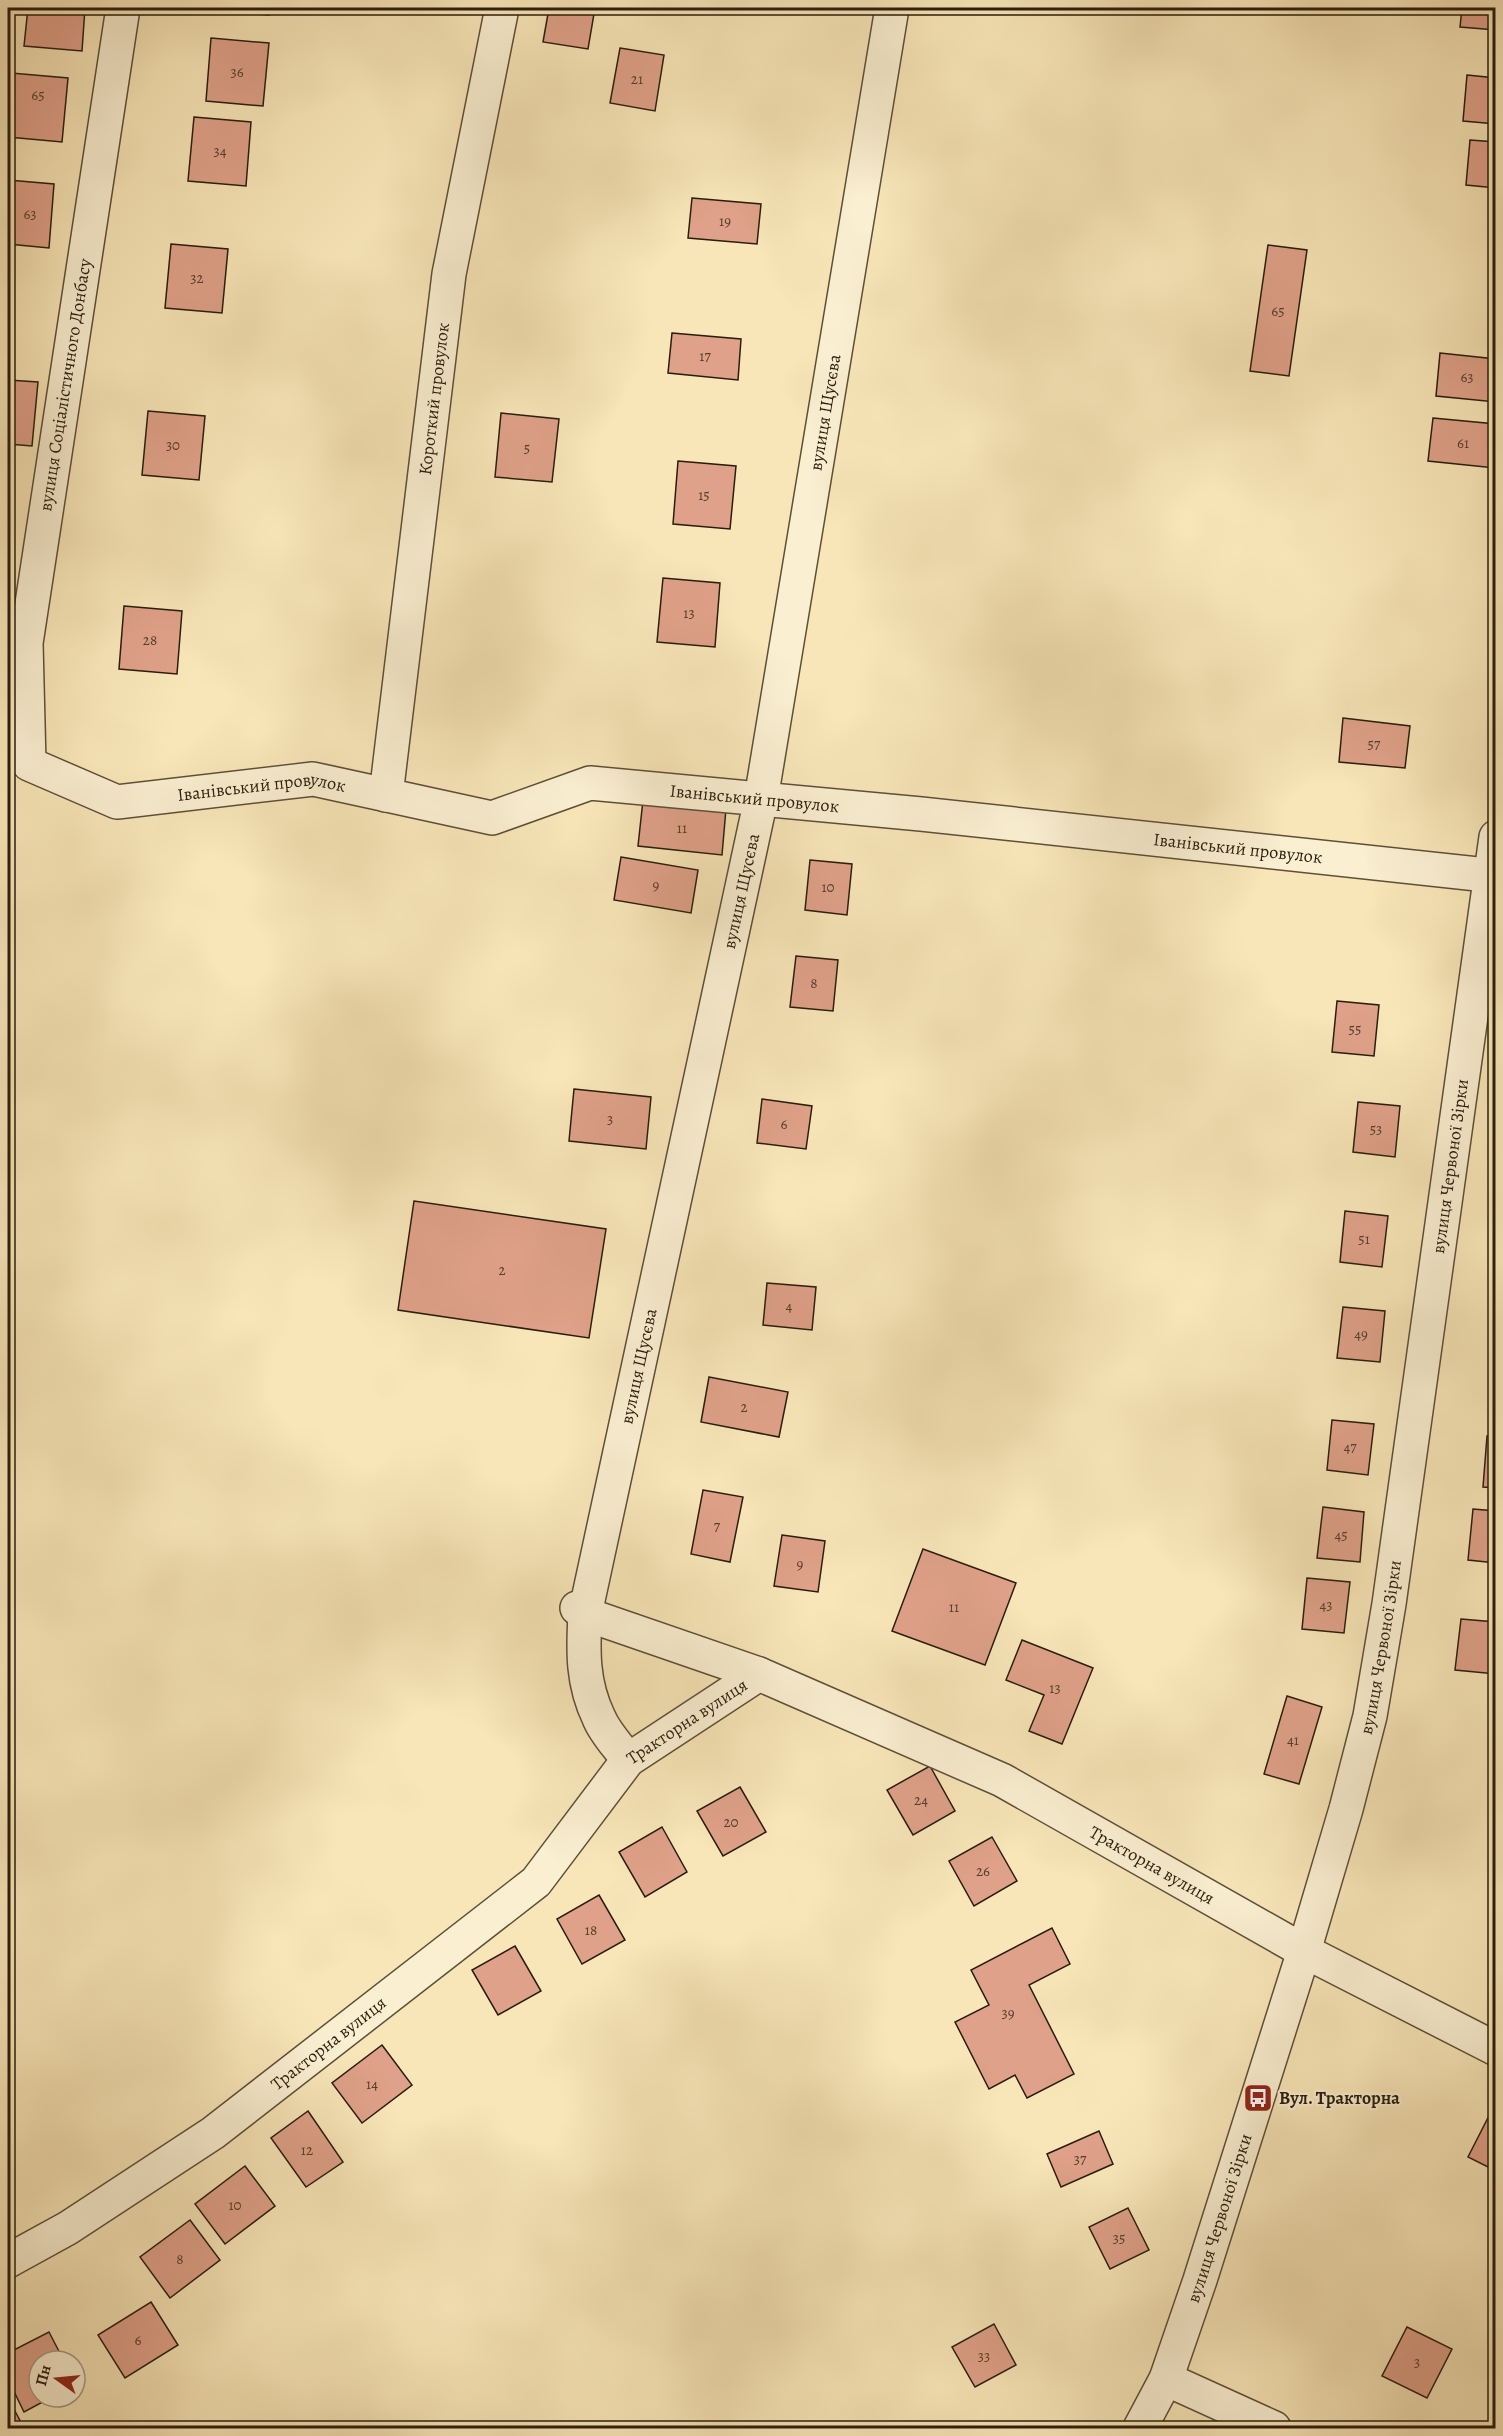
<svg xmlns="http://www.w3.org/2000/svg" width="1503" height="2436" viewBox="0 0 1503 2436" font-family="Alegreya,serif">
<style>
.building{fill:#dfa189;stroke:#291d0d;stroke-width:1.5}
.lines{fill:none;stroke-linecap:round;stroke-linejoin:round}
.minor-casing{stroke:#5d4f38;stroke-width:36}
.minor{stroke:#faefd1;stroke-width:33}
.labels{text-anchor:middle;stroke-width:4.5;stroke-linejoin:round;paint-order:stroke}
.number-label{font-size:15px;fill:#563e2c}
.street-label{font-size:18px;fill:#291d0d;stroke:#faefd1}
.poi-label{font-size:18px;font-weight:bold;fill:#291d0d;stroke:#faefd1;text-anchor:start}
</style>
<rect width="100%" height="100%" fill="#f8e6b8"/>
<filter id="stains"><feTurbulence type="fractalNoise" baseFrequency=".00333" numOctaves="4"/><feColorMatrix values="0 0 0 0 .2 0 0 0 0 .09 0 0 0 0 .02 0 0 0 .5 -.17"/></filter>
<radialGradient id="worn" r=".72"><stop offset=".6" stop-color="#630" stop-opacity="0"/><stop offset="1" stop-color="#630" stop-opacity=".3"/></radialGradient>
<g class="building">
<polygon points="28,8 85,8 82,51 24,46"/>
<polygon points="212,8 270,8 269,15 212,10"/>
<polygon points="549,8 595,8 588,49 543,42"/>
<polygon points="1462,8 1496,8 1496,30 1460,27"/>
<polygon points="211,38 269,43 263,106 206,101"/>
<polygon points="620,48 664,55 655,111 610,103"/>
<polygon points="11,73 68,78 62,142 8,137"/>
<polygon points="1467,75 1496,78 1496,124 1463,121"/>
<polygon points="194,117 251,122 246,186 188,181"/>
<polygon points="1470,140 1496,142 1496,188 1466,185"/>
<polygon points="8,180 54,184 49,248 8,244"/>
<polygon points="692,198 761,204 757,244 688,238"/>
<polygon points="171,244 228,249 222,313 165,308"/>
<polygon points="1268,245 1307,250 1289,376 1250,371"/>
<polygon points="672,333 741,339 738,380 668,373"/>
<polygon points="1440,353 1496,359 1496,402 1436,396"/>
<polygon points="8,380 38,382 32,446 8,444"/>
<polygon points="148,411 205,416 199,480 142,475"/>
<polygon points="501,413 559,419 552,482 495,477"/>
<polygon points="1433,418 1496,424 1495,468 1428,461"/>
<polygon points="678,461 736,466 730,529 673,524"/>
<polygon points="663,578 720,583 715,647 657,642"/>
<polygon points="124,606 182,611 177,674 119,669"/>
<polygon points="1343,718 1410,726 1405,768 1339,762"/>
<polygon points="643,800 726,809 722,855 638,846"/>
<polygon points="621,857 698,870 691,913 614,900"/>
<polygon points="810,860 852,864 847,915 805,910"/>
<polygon points="796,956 838,960 833,1011 790,1007"/>
<polygon points="1337,1001 1379,1005 1374,1056 1332,1052"/>
<polygon points="574,1089 651,1097 646,1149 569,1141"/>
<polygon points="762,1099 812,1106 806,1149 757,1143"/>
<polygon points="1358,1102 1400,1106 1395,1157 1353,1152"/>
<polygon points="414,1201 606,1229 589,1338 398,1310"/>
<polygon points="1345,1211 1388,1216 1382,1267 1340,1262"/>
<polygon points="767,1283 816,1287 812,1330 763,1325"/>
<polygon points="1343,1307 1385,1311 1380,1362 1337,1358"/>
<polygon points="709,1377 788,1392 779,1437 701,1422"/>
<polygon points="1332,1420 1374,1424 1368,1475 1327,1470"/>
<polygon points="1487,1436 1496,1437 1496,1488 1483,1487"/>
<polygon points="703,1490 743,1497 730,1562 691,1554"/>
<polygon points="1323,1507 1364,1512 1360,1562 1317,1558"/>
<polygon points="1473,1509 1496,1511 1496,1563 1468,1560"/>
<polygon points="782,1535 825,1541 818,1592 774,1586"/>
<polygon points="923,1549 1016,1583 985,1665 892,1631"/>
<polygon points="1307,1578 1350,1582 1344,1633 1302,1629"/>
<polygon points="1461,1619 1496,1622 1496,1674 1455,1670"/>
<polygon points="1022,1640 1093,1668 1062,1744 1029,1731 1044,1695 1006,1680"/>
<polygon points="1287,1696 1322,1707 1299,1784 1264,1774"/>
<polygon points="930,1766 955,1811 913,1835 887,1790"/>
<polygon points="740,1787 766,1832 723,1856 697,1811"/>
<polygon points="662,1827 687,1872 645,1897 619,1852"/>
<polygon points="992,1837 1017,1881 974,1906 949,1861"/>
<polygon points="599,1895 625,1940 582,1964 557,1919"/>
<polygon points="1052,1928 1070,1964 1029,1985 1074,2074 1027,2098 1015,2075 989,2089 955,2022 989,2005 971,1970"/>
<polygon points="515,1946 541,1991 498,2015 472,1970"/>
<polygon points="382,2045 412,2085 362,2123 332,2083"/>
<polygon points="1496,2102 1496,2171 1468,2157"/>
<polygon points="308,2111 343,2162 306,2187 271,2138"/>
<polygon points="1099,2131 1113,2164 1061,2187 1047,2154"/>
<polygon points="245,2166 275,2206 225,2244 195,2204"/>
<polygon points="1128,2208 1149,2250 1110,2269 1089,2227"/>
<polygon points="190,2220 220,2260 170,2298 140,2257"/>
<polygon points="151,2302 178,2345 125,2378 98,2335"/>
<polygon points="994,2324 1016,2365 975,2387 952,2347"/>
<polygon points="1407,2327 1452,2349 1427,2398 1382,2376"/>
<polygon points="49,2332 64,2361 39,2361 39,2397 52,2397 24,2412 8,2379 8,2353"/>
<polygon points="8,2398 24,2428 8,2428"/>
</g>
<g class="lines">
<g class="minor-casing">
<g id="minor">
<path id="s1" d="M 123,8 L 26,643 L 29,764 L 117,802 L 313,779 L 492,818 L 590,783 L 921,814 L 1496,876"/>
<path id="s2" d="M 386,795 L 449,274 L 502,8"/>
<polyline points="577,1608 585,1614 759,1674"/>
<path id="s3" d="M 628,1760 C 619,1747 605,1733 599,1718 C 582,1683 583,1651 585,1614 L 761,799 L 892,8"/>
<path id="s4" d="M 8,2261 L 68,2228 L 213,2133 L 536,1882 L 628,1760 L 759,1674 L 1002,1780 L 1304,1951 L 1496,2049"/>
<polyline points="1166,2379 1274,2428"/>
<path id="s5" d="M 1140,2428 L 1166,2379 L 1200,2280 L 1304,1951 L 1346,1809 L 1370,1716 L 1389,1604 L 1496,837"/>
</g>
</g>
<use href="#minor" class="minor"/>
</g>
<defs>
<g id="bus-square" transform="scale(1.5)"><rect x="-9" y="-9" width="18" height="18" rx="4" fill="#8f2418" stroke="#faefd1"/><path d="M-5-6H5V4H4V6H2V4H-2V6H-4V4H-5ZM-3.5-4V0h7V-4ZM-3.5 1.2v1.5H-2V1.2ZM2 1.2v1.5H3.5V1.2Z" fill="#fff"/></g>
</defs>
<g fill-rule="evenodd">
<use href="#bus-square" x="1258" y="2098"/>
</g>
<g class="labels">
<g class="number-label">
<text x="237" y="77">36</text>
<text x="637" y="84">21</text>
<text x="38" y="100">65</text>
<text x="220" y="156">34</text>
<text x="30" y="219">63</text>
<text x="725" y="226">19</text>
<text x="197" y="283">32</text>
<text x="1278" y="316">65</text>
<text x="705" y="361">17</text>
<text x="1467" y="382">63</text>
<text x="1463" y="448">61</text>
<text x="173" y="450">30</text>
<text x="527" y="453">5</text>
<text x="704" y="500">15</text>
<text x="689" y="618">13</text>
<text x="150" y="645">28</text>
<text x="1374" y="749">57</text>
<text x="682" y="833">11</text>
<text x="656" y="890">9</text>
<text x="828" y="892">10</text>
<text x="814" y="988">8</text>
<text x="1355" y="1034">55</text>
<text x="610" y="1124">3</text>
<text x="784" y="1129">6</text>
<text x="1376" y="1134">53</text>
<text x="1364" y="1244">51</text>
<text x="502" y="1275">2</text>
<text x="789" y="1311">4</text>
<text x="1361" y="1339">49</text>
<text x="744" y="1412">2</text>
<text x="1350" y="1452">47</text>
<text x="717" y="1531">7</text>
<text x="1341" y="1540">45</text>
<text x="800" y="1569">9</text>
<text x="1326" y="1610">43</text>
<text x="954" y="1612">11</text>
<text x="1055" y="1693">13</text>
<text x="1293" y="1745">41</text>
<text x="921" y="1805">24</text>
<text x="731" y="1827">20</text>
<text x="983" y="1876">26</text>
<text x="591" y="1935">18</text>
<text x="1008" y="2018">39</text>
<text x="372" y="2089">14</text>
<text x="307" y="2155">12</text>
<text x="1080" y="2164">37</text>
<text x="235" y="2210">10</text>
<text x="1119" y="2243">35</text>
<text x="180" y="2264">8</text>
<text x="138" y="2345">6</text>
<text x="984" y="2361">33</text>
<text x="1417" y="2367">3</text>
</g>
<g class="street-label">
<text transform="translate(65 385) rotate(-81)" y="6">вулиця Соціалістичного Донбасу</text>
<text dy="6" stroke="none"><textPath href="#s2" startOffset="399">Короткий провулок</textPath></text>
<text dy="6" stroke="none"><textPath href="#s3" startOffset="1383">вулиця Щусєва</textPath></text>
<text dy="6" stroke="none"><textPath href="#s1" startOffset="1005">Іванівський провулок</textPath></text>
<text dy="6" stroke="none"><textPath href="#s1" startOffset="1509">Іванівський провулок</textPath></text>
<text dy="6" stroke="none"><textPath href="#s1" startOffset="1995">Іванівський провулок</textPath></text>
<text dy="6" stroke="none"><textPath href="#s3" startOffset="897">вулиця Щусєва</textPath></text>
<text dy="6" stroke="none"><textPath href="#s5" startOffset="1305">вулиця Червоної Зірки</textPath></text>
<text dy="6" stroke="none"><textPath href="#s3" startOffset="411">вулиця Щусєва</textPath></text>
<text dy="6" stroke="none"><textPath href="#s5" startOffset="819">вулиця Червоної Зірки</textPath></text>
<text dy="6" stroke="none"><textPath href="#s4" startOffset="874">Тракторна вулиця</textPath></text>
<text dy="6" stroke="none"><textPath href="#s4" startOffset="1398">Тракторна вулиця</textPath></text>
<text dy="6" stroke="none"><textPath href="#s4" startOffset="388">Тракторна вулиця</textPath></text>
<text dy="6" stroke="none"><textPath href="#s5" startOffset="225">вулиця Червоної Зірки</textPath></text>
</g>
<g class="poi-label">
<text x="1279" y="2104">Вул. Тракторна</text>
</g>
</g>
<rect width="1503" height="2436" fill="none" stroke="#f8e6b8" stroke-width="30"/>
<rect x="9" y="9" width="1485" height="2418" fill="none" stroke="#291d0d" stroke-width="3"/>
<rect x="15" y="15" width="1473" height="2406" fill="none" stroke="#291d0d" stroke-width="1.5"/>
<g transform="translate(57 2379) rotate(285)"><circle r="28" fill="#faefd1" stroke="#a69b83" stroke-width="1.5"/>
<path d="M0-4.5L10 22L0 15L-10 22Z" fill="#8f2418"/>
<text y="-9" font-size="16" font-weight="bold" text-anchor="middle" fill="#291d0d">Пн</text>
</g>
<rect width="100%" height="100%" filter="url(#stains)"/>
<rect width="100%" height="100%" fill="url(#worn)"/>
</svg>
